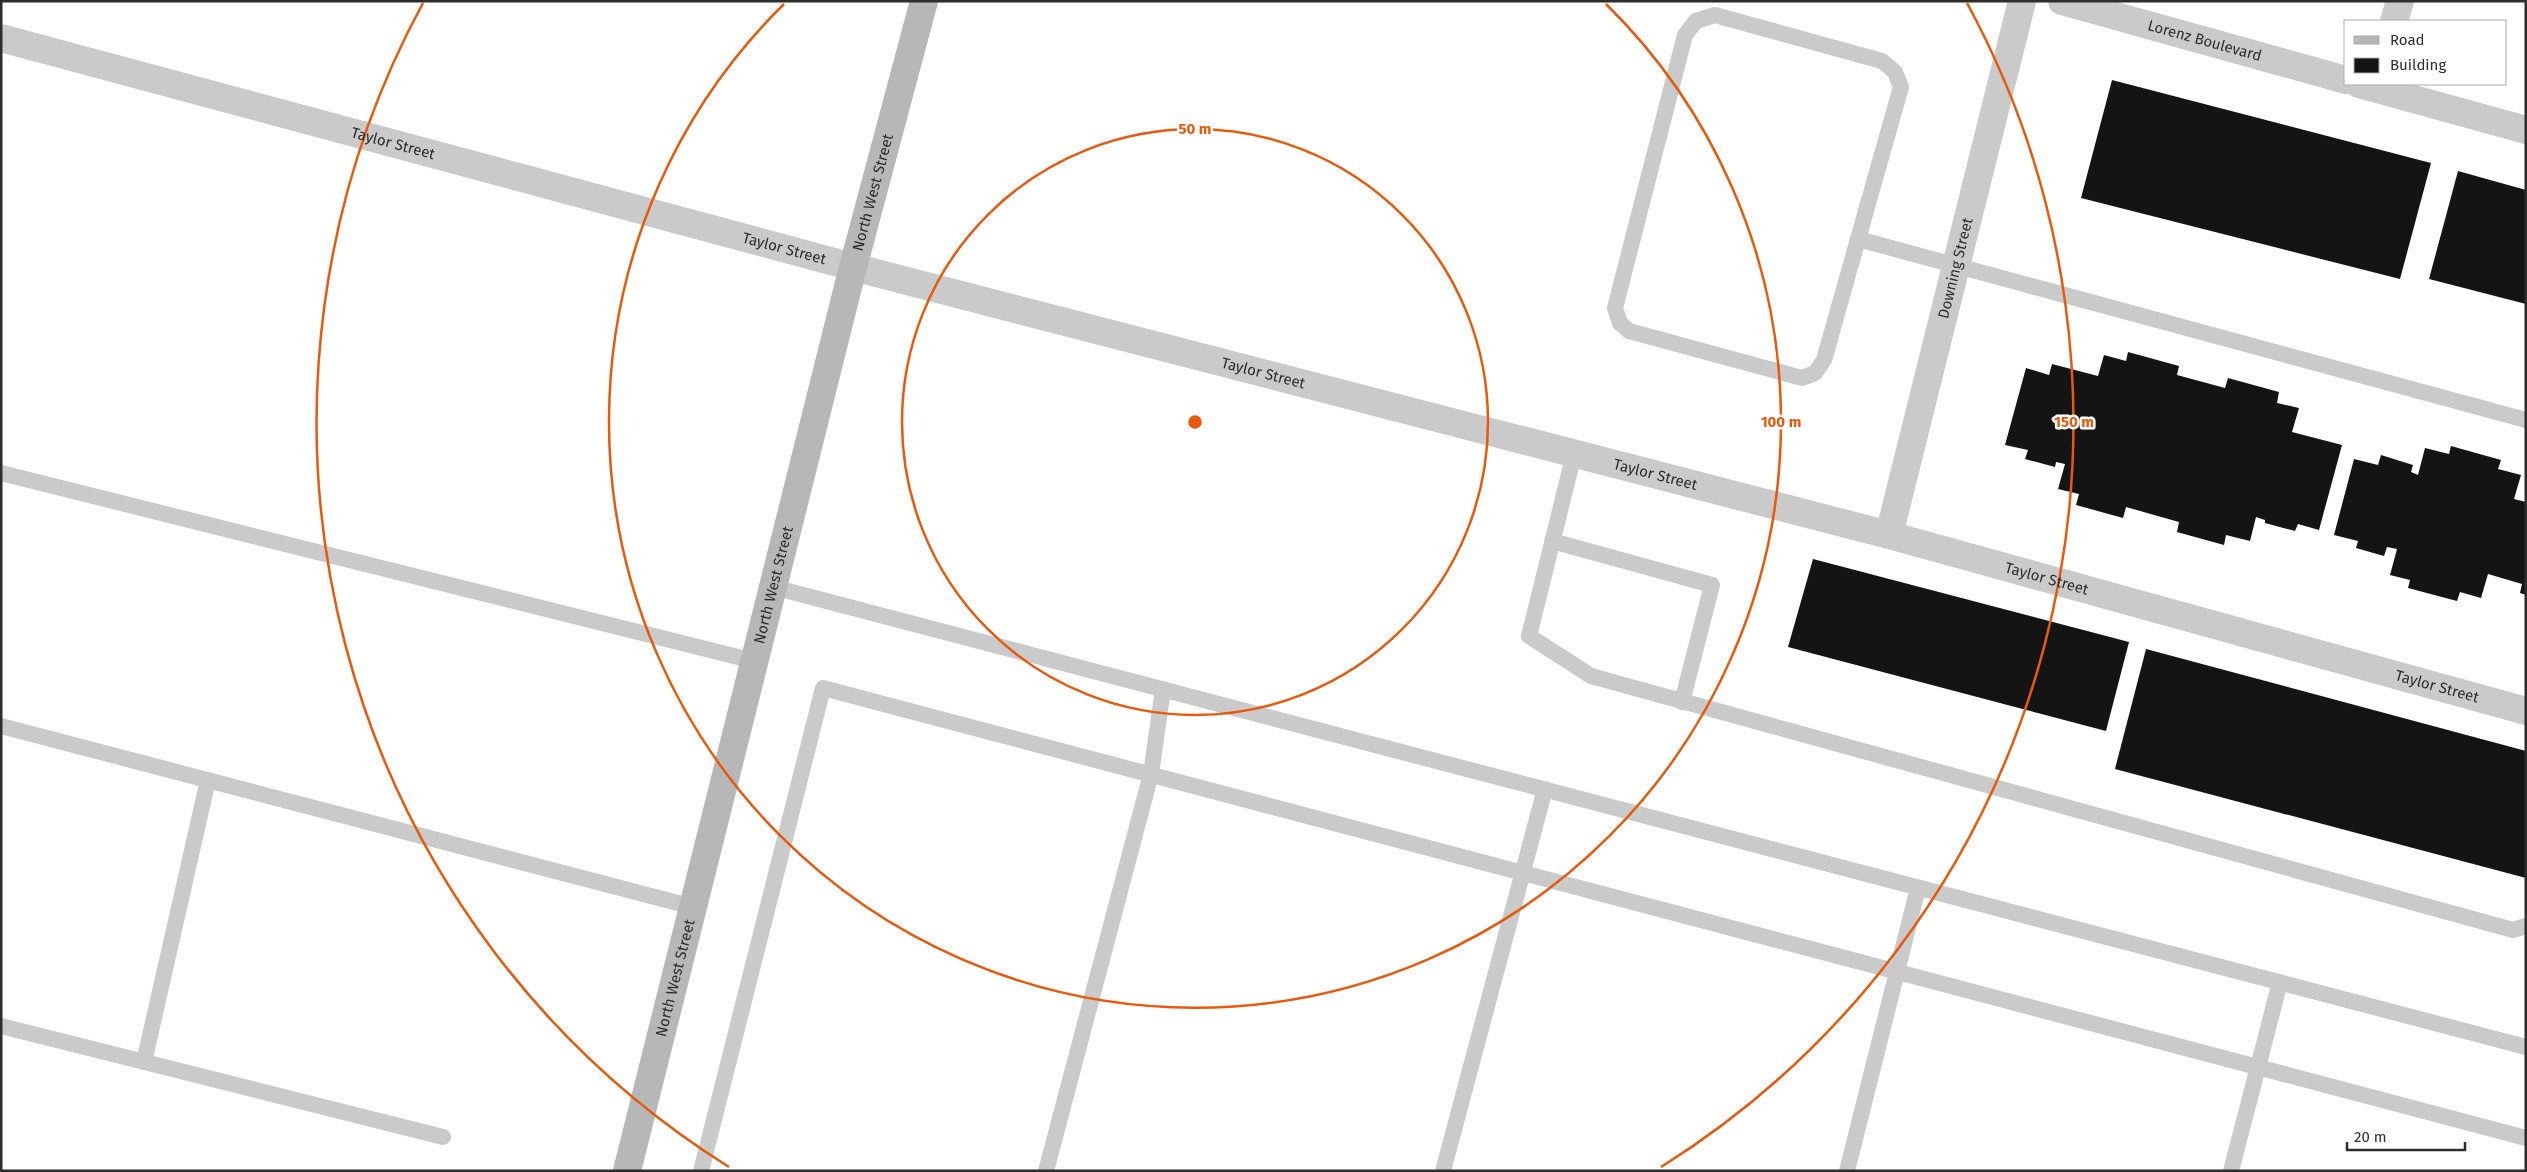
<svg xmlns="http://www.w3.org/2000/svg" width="2527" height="1172" viewBox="0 0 2527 1172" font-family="'Fira Sans',sans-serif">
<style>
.building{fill:#141414}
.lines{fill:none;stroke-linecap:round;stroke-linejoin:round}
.lane{stroke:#cacaca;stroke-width:16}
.street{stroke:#cacaca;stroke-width:28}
.secondary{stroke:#b7b7b7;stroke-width:28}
.ring{fill:none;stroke:#e8590c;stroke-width:2.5}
.labels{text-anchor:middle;stroke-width:5;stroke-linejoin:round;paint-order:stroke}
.street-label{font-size:15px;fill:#2d2d2d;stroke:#fff}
.centre{fill:#e8590c;stroke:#fff;stroke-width:2.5}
.ring-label{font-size:15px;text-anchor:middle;font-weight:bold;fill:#e8590c;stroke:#fff;stroke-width:5;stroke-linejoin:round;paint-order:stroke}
</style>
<rect width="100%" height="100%" fill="#fff"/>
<g class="building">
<polygon points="2112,80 2431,163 2400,279 2081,198"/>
<polygon points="2458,171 2526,190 2526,304 2429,279"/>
<polygon points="2128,352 2179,366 2177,375 2225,388 2228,378 2279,392 2277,403 2299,408 2292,432 2342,445 2319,530 2298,524 2295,531 2265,523 2265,520 2256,517 2250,541 2226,535 2224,545 2177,532 2179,522 2126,507 2123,518 2076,505 2079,494 2058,489 2065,464 2056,462 2055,467 2025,459 2028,450 2005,445 2026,368 2049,375 2052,364 2098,376 2104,355 2126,361"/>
<polygon points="2451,446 2501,460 2498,469 2521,475 2514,499 2526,502 2526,595 2520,593 2522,584 2488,574 2481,598 2460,592 2457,601 2408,588 2410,580 2390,575 2397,549 2387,547 2384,556 2356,548 2358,541 2334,535 2354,459 2378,465 2381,455 2413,465 2411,472 2418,475 2425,448 2449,454"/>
<polygon points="1813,559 2129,642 2106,731 1788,647"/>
<polygon points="2146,649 2526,751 2526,878 2115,769"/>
</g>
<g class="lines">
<g class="lane">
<polyline points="1858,239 1824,360 1815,373 1802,378 1629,331 1620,323 1615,308 1685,35 1696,21 1715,15 1882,61 1895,72 1901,87 1858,239 2526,420"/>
<polyline points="1574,454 1529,636 1591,676 2513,930 2526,926"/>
<polyline points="1,473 754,661"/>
<polyline points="1552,541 1712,585 1682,702"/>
<polyline points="773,587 2526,1047"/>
<polyline points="1,726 693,907"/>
<polyline points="1,1026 443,1137"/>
<polyline points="144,1062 208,780"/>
<polyline points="701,1171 823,688 2526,1138"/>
<polyline points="1046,1171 1151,774 1163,689"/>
<polyline points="1443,1171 1545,789"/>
<polyline points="1847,1171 1918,888"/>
<polyline points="2231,1171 2280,982"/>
</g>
<g class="street">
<path id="s1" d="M 2062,1 L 2346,80"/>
<polyline points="2394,21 2400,1"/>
<path id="s2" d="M 1,38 L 853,267 L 1889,535 L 2526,711"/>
<polyline points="2359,84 2526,130"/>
<path id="s3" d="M 1889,535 L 2022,1"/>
</g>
<path class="secondary" id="s4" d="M 627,1171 L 853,267 L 924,1"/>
</g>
<g class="ring">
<circle cx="1195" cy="422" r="293"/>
<path d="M1606 4A586 586 0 1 1 784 4"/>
<path d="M729 1167A879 879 0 0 1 423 3M1967 3A879 879 0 0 1 1661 1167"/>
</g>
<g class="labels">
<g class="street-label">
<text dy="5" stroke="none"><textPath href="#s1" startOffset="148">Lorenz Boulevard</textPath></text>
<text dy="5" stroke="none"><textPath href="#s2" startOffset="406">Taylor Street</textPath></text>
<text dy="5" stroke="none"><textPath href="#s4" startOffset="1009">North West Street</textPath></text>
<text dy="5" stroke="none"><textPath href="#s2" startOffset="811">Taylor Street</textPath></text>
<text dy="5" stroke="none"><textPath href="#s3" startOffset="275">Downing Street</textPath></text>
<text dy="5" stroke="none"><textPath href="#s2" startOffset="1306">Taylor Street</textPath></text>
<text dy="5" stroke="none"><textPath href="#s2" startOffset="1711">Taylor Street</textPath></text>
<text dy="5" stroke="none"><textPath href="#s2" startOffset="2116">Taylor Street</textPath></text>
<text dy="5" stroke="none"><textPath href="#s4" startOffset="604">North West Street</textPath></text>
<text dy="5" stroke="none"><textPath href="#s2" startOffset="2521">Taylor Street</textPath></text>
<text dy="5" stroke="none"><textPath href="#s4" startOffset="199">North West Street</textPath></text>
</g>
</g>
<circle cx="1195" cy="422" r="8" class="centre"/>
<g class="ring-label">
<text x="1195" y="134">50 m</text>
<text x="1781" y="427">100 m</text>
<text x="2074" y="427">150 m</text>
</g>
<rect width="2527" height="1172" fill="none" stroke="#2d2d2d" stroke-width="5"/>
<rect x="2344" y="20" width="162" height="65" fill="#ffffff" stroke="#ababab"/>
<rect x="2354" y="36" width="25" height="8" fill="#b7b7b7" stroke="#ababab"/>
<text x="2390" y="45" font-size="15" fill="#2d2d2d">Road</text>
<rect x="2354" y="58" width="25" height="15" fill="#141414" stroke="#ababab"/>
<text x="2390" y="70" font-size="15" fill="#2d2d2d">Building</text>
<path d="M2347 1142v8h118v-8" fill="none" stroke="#2d2d2d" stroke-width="2.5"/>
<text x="2354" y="1142" font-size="15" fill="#2d2d2d" stroke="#ffffff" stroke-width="4" paint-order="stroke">20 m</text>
</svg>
